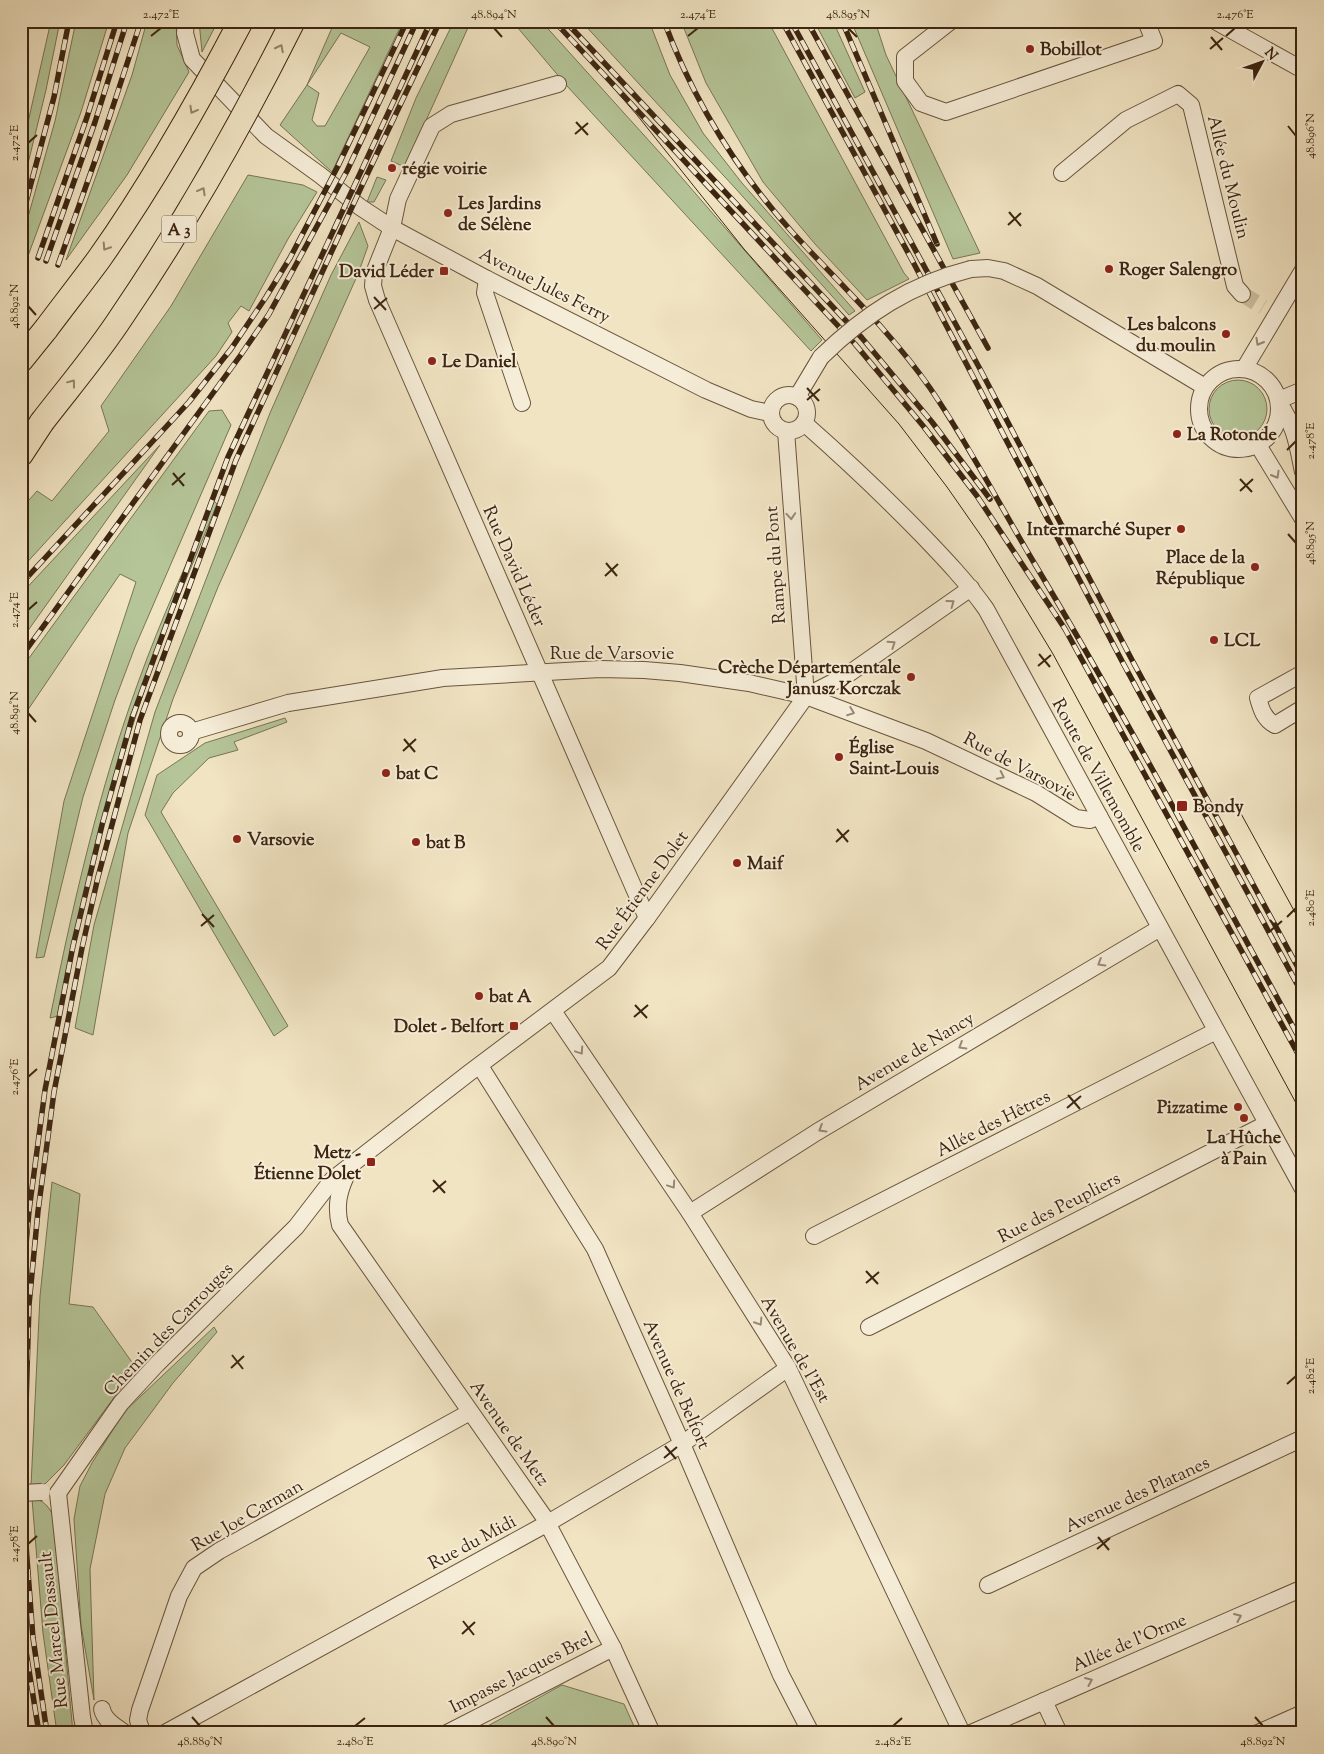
<svg xmlns="http://www.w3.org/2000/svg" width="1324" height="1754" viewBox="0 0 1324 1754" font-family="'Sorts Mill Goudy',serif">
<style>
.green{fill:#b5c598;stroke:#787554;fill-rule:evenodd}
.lines{fill:none;stroke-linecap:round;stroke-linejoin:round}
.minor-tunnel{stroke:#cdbe9f;stroke-width:16;stroke-dasharray:16 8;stroke-linecap:butt}
.minor-casing{stroke:#69553e;stroke-width:18}
.highway-casing{stroke:#3c2511;stroke-width:26}
.minor{stroke:#f6edd8;stroke-width:16}
.highway{stroke:#f1e4c3;stroke-width:24}
.tram{stroke:#3c2511;stroke-width:1}
.rail-casing{stroke:#3c2511;stroke-width:5.5}
.rail{stroke:#f6edd8;stroke-width:4;stroke-dasharray:11;stroke-linecap:butt}
.minor-bridge-casing{stroke:#69553e;stroke-width:18;stroke-linecap:butt}
.highway-bridge-casing{stroke:#3c2511;stroke-width:26;stroke-linecap:butt}
.minor-bridge{stroke:#f6edd8;stroke-width:16}
.highway-bridge{stroke:#f1e4c3;stroke-width:24}
.oneway{stroke:#96846a}
.oneway2{stroke:#998974}
.ticks{fill:none;stroke:#3c2511;stroke-width:2}
.poi-dot{fill:#8f2418;stroke:#f6edd8;stroke-width:2}
.labels{text-anchor:middle;stroke-width:4;stroke-linejoin:round;paint-order:stroke}
.shield{fill:#f6edd8;stroke:#74614d;stroke-width:1}
.shield-label{font-size:16px;font-weight:bold;fill:#3c2511}
.poi-label{font-size:18px;font-weight:bold;fill:#3c2511;stroke:#f6edd8;text-anchor:start}
.street-label{font-size:18px;fill:#3c2511;stroke:#f6edd8}
.neatline{fill:none;stroke:#3c2511;stroke-width:2}
.ticks-label{font-size:12px;text-anchor:middle;fill:#3c2511}
</style>
<rect width="100%" height="100%" fill="#f1e4c3"/>
<filter id="stains"><feTurbulence type="fractalNoise" baseFrequency=".004" numOctaves="4"/><feColorMatrix values="0 0 0 0 .2 0 0 0 0 .09 0 0 0 0 .02 0 0 0 .5 -.17"/></filter>
<radialGradient id="worn" r=".72"><stop offset=".6" stop-color="#630" stop-opacity="0"/><stop offset="1" stop-color="#630" stop-opacity=".3"/></radialGradient>
<g class="green">
<polygon points="51,21 60,21 46,90 21,192 21,153"/>
<polygon points="76,21 109,21 81,112 21,275 21,242 55,121"/>
<polygon points="147,21 176,21 177,45 189,72 127,175 66,260 132,75"/>
<polygon points="199,21 218,21 202,52"/>
<path d="M 335,21 L 403,21 L 332,172 L 280,125 L 307,85 ZM 341,33 L 370,47 L 325,126 L 317,126 L 312,120 L 319,93 L 307,85 Z"/>
<polygon points="454,21 471,21 405,167 391,161 416,98"/>
<polygon points="512,21 541,21 670,164 822,340 811,351 567,86"/>
<polygon points="581,21 649,21 670,75 703,133 742,183 855,311 849,315 736,189"/>
<polygon points="681,21 768,21 904,273 909,279 867,300 815,244 763,182 706,83"/>
<polygon points="814,21 833,21 865,92 855,98"/>
<polygon points="851,21 875,21 886,55 980,253 953,259"/>
<polygon points="248,175 303,185 317,192 288,239 249,311 241,306 228,323 232,332 216,356 21,569 21,509 37,491 52,501 109,431 101,406 171,306"/>
<polygon points="377,177 386,180 374,202 367,202"/>
<polygon points="359,222 368,246 358,274 218,587 173,699 128,833 93,1035 75,1028 94,925 155,712 270,413 331,275"/>
<circle cx="1238" cy="409" r="29"/>
<polygon points="222,410 231,425 135,647 115,700 83,797 44,957 36,958 64,801 136,582 120,574 21,720 21,669 209,411"/>
<polygon points="160,445 22,639 21,639 21,594"/>
<path d="M 214,501 L 217,504 C 192,566 165,628 144,691 C 108,798 81,907 58,1016 L 50,1018 C 73,904 99,789 139,680 C 161,619 188,560 214,501 Z"/>
<polygon points="285,718 287,722 234,742 238,750 209,758 173,793 161,812 288,1026 274,1036 145,815 157,775 205,743"/>
<polygon points="52,1182 80,1194 69,1304 93,1307 136,1368 64,1465 45,1484 31,1486 40,1296"/>
<polygon points="214,1327 217,1332 173,1383 125,1448 105,1494 90,1569 94,1700 81,1625 74,1519 80,1486 92,1463 124,1412"/>
<path d="M 32,1499 C 43,1499 48,1506 53,1515 L 73,1733 L 57,1733 L 43,1633 Z"/>
<polygon points="562,1685 624,1704 637,1733 475,1733"/>
</g>
<g class="lines">
<polyline class="minor-tunnel" points="1242,294 1263,307"/>
<g class="minor-casing">
<g id="minor">
<polyline points="186,21 185,33 192,59 266,136 320,175 360,207 392,228 487,279 706,390 751,409 770,413"/>
<polyline points="951,21 905,57 905,81 921,103 946,112 1154,41 1146,21"/>
<polyline points="1215,21 1303,70"/>
<polyline points="558,84 451,114 432,126 398,199 392,228 374,273 373,286 377,300 647,918"/>
<polyline points="1062,173 1126,120 1178,94 1191,105 1235,286 1242,294"/>
<polyline points="971,269 988,268 1004,271 1037,286 1205,387"/>
<polyline points="487,279 485,293 522,403"/>
<circle cx="1239" cy="409" r="40"/>
<polyline points="1244,369 1303,270"/>
<circle cx="789" cy="413" r="18"/>
<polyline points="797,397 821,357"/>
<polyline points="1279,400 1303,390"/>
<path d="M 1279,403 C 1296,429 1297,443 1303,472"/>
<path d="M 804,423 C 845,459 883,495 921,534 C 944,558 967,582 986,609 L 1303,1189"/>
<polyline points="786,431 806,696"/>
<polyline points="1258,445 1303,519"/>
<path d="M 1303,673 L 1258,698 C 1261,709 1264,719 1275,725 L 1303,708"/>
<circle cx="180" cy="734" r="11"/>
<polyline points="191,732 288,703 443,678 600,669 644,670 680,673 749,683 806,696 926,741 1036,793 1076,818 1090,820 1099,816"/>
<polyline points="553,1011 690,1213 788,1368 962,1733"/>
<polyline points="480,1066 595,1249 682,1444 781,1675 811,1733"/>
<path d="M 349,1170 C 339,1189 335,1205 340,1225 L 544,1517 L 613,1648 L 652,1733"/>
<polyline points="690,1213 817,1132 1160,928"/>
<polyline points="814,1236 1216,1031"/>
<polyline points="869,1327 1266,1124"/>
<polyline points="58,1493 121,1403 157,1364 296,1227 333,1179 469,1073 609,968 647,918 806,696 847,675 971,588"/>
<polyline points="58,1493 82,1717 85,1733"/>
<polyline points="988,1585 1303,1438"/>
<polyline points="1044,1701 1059,1733"/>
<path d="M 102,1709 C 104,1720 116,1727 125,1733"/>
<polyline points="141,1729 138,1720 140,1710 179,1596 194,1568 219,1551 470,1412"/>
<polyline points="165,1733 548,1523 682,1444 788,1368"/>
<polyline points="447,1733 613,1648"/>
<polyline points="971,1733 1303,1588"/>
<polyline points="1258,1733 1303,1713"/>
</g>
</g>
<g class="highway-casing">
<g id="highway">
<polyline points="21,360 46,329"/>
<polyline points="21,454 42,422"/>
</g>
</g>
<use href="#minor" class="minor"/>
<use href="#highway" class="highway"/>
<g class="tram">
<polyline points="583,53 637,115 744,249 899,424 947,487 984,540 1053,654 1303,1116"/>
<polyline points="1239,810 1303,927"/>
</g>
<g class="rail-casing">
<g id="rail">
<polyline points="554,21 855,344 924,427 977,496 1065,629 1303,1063"/>
<polyline points="565,21 862,338 932,422 990,499"/>
<path d="M 664,21 C 693,100 737,171 793,233 C 840,284 891,332 930,388 C 967,442 997,500 1030,556 C 1126,716 1213,881 1303,1045"/>
<polyline points="782,21 912,260 1123,663 1303,995"/>
<polyline points="791,21 980,369 1132,660 1303,977"/>
<polyline points="807,21 988,348"/>
<polyline points="842,21 937,244"/>
<polyline points="21,221 54,97 69,21"/>
<polyline points="38,258 87,117 117,21"/>
<polyline points="46,261 95,122 127,21"/>
<polyline points="58,265 97,155 141,21"/>
<polyline points="21,584 189,402 231,349 266,297 290,258 338,166 407,21"/>
<polyline points="21,657 240,356 269,314 347,171 417,21"/>
<polyline points="21,1299 29,1211 45,1090 73,946 90,875 102,825 132,718 228,457 431,21"/>
<polyline points="21,1595 24,1639 39,1733"/>
<polyline points="47,1733 33,1638 23,1506 29,1305 38,1211 54,1092 82,948 98,877 140,720 236,460 364,181 440,21"/>
</g>
</g>
<use href="#rail" class="rail"/>
<g class="minor-bridge-casing">
<g id="minor-bridge">
<path d="M 821,357 C 865,314 911,284 971,269"/>
<polyline points="21,1493 42,1492"/>
</g>
</g>
<g class="highway-bridge-casing">
<g id="highway-bridge">
<path d="M 46,329 C 64,305 82,282 99,259 C 152,184 198,103 241,21"/>
<path d="M 42,422 C 69,387 98,353 122,316 C 186,222 242,123 293,21"/>
</g>
</g>
<use href="#minor-bridge" class="minor-bridge"/>
<use href="#highway-bridge" class="highway-bridge"/>
</g>
<defs><path id="oneway-chevron" d="M-2-3.5L2.5 0L-2 3.5" fill="none" stroke-width="1.6" stroke-linecap="round" stroke-linejoin="round" transform="scale(1.25)"/></defs>
<g class="oneway">
<use href="#oneway-chevron" transform="translate(280 48) rotate(-63)"/>
<use href="#oneway-chevron" transform="translate(193 110) rotate(119)"/>
<use href="#oneway-chevron" transform="translate(202 191) rotate(-61)"/>
<use href="#oneway-chevron" transform="translate(106 247) rotate(123)"/>
<use href="#oneway-chevron" transform="translate(72 383) rotate(-53)"/>
</g>
<g class="oneway2">
<use href="#oneway-chevron" transform="translate(1259 342) rotate(120)"/>
<use href="#oneway-chevron" transform="translate(1276 475) rotate(60)"/>
<use href="#oneway-chevron" transform="translate(791 516) rotate(86)"/>
<use href="#oneway-chevron" transform="translate(951 603) rotate(-36)"/>
<use href="#oneway-chevron" transform="translate(892 644) rotate(-34)"/>
<use href="#oneway-chevron" transform="translate(851 712) rotate(21)"/>
<use href="#oneway-chevron" transform="translate(1001 776) rotate(26)"/>
<use href="#oneway-chevron" transform="translate(1101 963) rotate(149)"/>
<use href="#oneway-chevron" transform="translate(962 1046) rotate(149)"/>
<use href="#oneway-chevron" transform="translate(580 1051) rotate(56)"/>
<use href="#oneway-chevron" transform="translate(822 1129) rotate(149)"/>
<use href="#oneway-chevron" transform="translate(672 1185) rotate(56)"/>
<use href="#oneway-chevron" transform="translate(759 1322) rotate(58)"/>
<use href="#oneway-chevron" transform="translate(1238 1617) rotate(-23)"/>
<use href="#oneway-chevron" transform="translate(1089 1681) rotate(-23)"/>
</g>
<path class="ticks" d="M 494,28 L 502,37M 848,28 L 857,37M 151,36 L 161,28M 688,36 L 698,28M 1226,36 L 1235,28M 1211,37 L 1222,50M 1210,49 L 1223,38M 576,122 L 588,135M 1288,126 L 1296,136M 575,134 L 588,123M 28,143 L 37,135M 1009,212 L 1021,226M 1008,225 L 1021,213M 374,297 L 386,310M 28,306 L 36,315M 374,309 L 387,298M 807,388 L 819,401M 807,400 L 820,389M 1287,450 L 1296,441M 173,473 L 184,486M 1240,479 L 1252,492M 172,485 L 185,473M 1240,491 L 1253,479M 1288,534 L 1296,543M 606,563 L 617,576M 605,576 L 618,564M 28,610 L 37,602M 1039,654 L 1050,667M 1038,666 L 1051,655M 28,713 L 36,722M 404,739 L 415,752M 403,751 L 416,739M 837,829 L 848,842M 836,842 L 849,830M 202,914 L 214,927M 1287,917 L 1296,908M 1270,920 L 1281,933M 201,926 L 214,915M 1269,932 L 1282,921M 635,1005 L 647,1018M 634,1017 L 648,1005M 28,1077 L 37,1069M 1068,1095 L 1080,1109M 1067,1108 L 1081,1096M 433,1180 L 445,1193M 433,1192 L 446,1181M 866,1271 L 878,1284M 866,1283 L 879,1272M 232,1355 L 243,1369M 231,1368 L 244,1356M 1287,1384 L 1296,1376M 665,1446 L 676,1459M 664,1458 L 677,1447M 1098,1537 L 1109,1550M 28,1544 L 37,1536M 1097,1549 L 1110,1538M 463,1621 L 474,1635M 462,1634 L 475,1622M 192,1717 L 200,1726M 546,1717 L 554,1726M 1255,1717 L 1263,1726M 355,1726 L 365,1718M 893,1726 L 902,1718"/>
<g class="poi-dot">
<circle cx="1030" cy="49" r="5"/>
<circle cx="392" cy="168" r="5"/>
<circle cx="448" cy="213" r="5"/>
<circle cx="1109" cy="269" r="5"/>
<rect x="439" y="266" width="10" height="10" rx="2.5"/>
<circle cx="1226" cy="334" r="5"/>
<circle cx="432" cy="361" r="5"/>
<circle cx="1177" cy="434" r="5"/>
<circle cx="1181" cy="529" r="5"/>
<circle cx="1255" cy="567" r="5"/>
<circle cx="1214" cy="640" r="5"/>
<circle cx="911" cy="677" r="5"/>
<circle cx="839" cy="757" r="5"/>
<circle cx="386" cy="773" r="5"/>
<rect x="1176" y="800" width="12" height="12" rx="2.5"/>
<circle cx="237" cy="839" r="5"/>
<circle cx="416" cy="842" r="5"/>
<circle cx="737" cy="863" r="5"/>
<circle cx="479" cy="996" r="5"/>
<rect x="509" y="1021" width="10" height="10" rx="2.5"/>
<circle cx="1238" cy="1107" r="5"/>
<circle cx="1244" cy="1118" r="5"/>
<rect x="366" y="1157" width="10" height="10" rx="2.5"/>
</g>
<g class="labels">
<rect class="shield" x="161.5" y="215.5" width="35" height="27" rx="4"/>
<g class="shield-label">
<text x="179" y="235">A 3</text>
</g>
<g class="poi-label">
<text x="1040" y="55">Bobillot</text>
<text x="402" y="174">régie voirie</text>
<text x="458" y="209">Les Jardins<tspan x="458" dy="21">de Sélène</tspan></text>
<text x="1119" y="275">Roger Salengro</text>
<text x="434" y="277" text-anchor="end">David Léder</text>
<text x="1216" y="330" text-anchor="end">Les balcons<tspan x="1216" dy="21">du moulin</tspan></text>
<text x="442" y="367">Le Daniel</text>
<text x="1187" y="440">La Rotonde</text>
<text x="1171" y="535" text-anchor="end">Intermarché Super</text>
<text x="1245" y="563" text-anchor="end">Place de la<tspan x="1245" dy="21">République</tspan></text>
<text x="1224" y="646">LCL</text>
<text x="901" y="673" text-anchor="end">Crèche Départementale<tspan x="901" dy="21">Janusz Korczak</tspan></text>
<text x="849" y="753">Église<tspan x="849" dy="21">Saint-Louis</tspan></text>
<text x="396" y="779">bat C</text>
<text x="1193" y="812">Bondy</text>
<text x="247" y="845">Varsovie</text>
<text x="426" y="848">bat B</text>
<text x="747" y="869">Maif</text>
<text x="489" y="1002">bat A</text>
<text x="504" y="1032" text-anchor="end">Dolet - Belfort</text>
<text x="1228" y="1113" text-anchor="end">Pizzatime</text>
<text x="1244" y="1143" text-anchor="middle">La Hûche<tspan x="1244" dy="21">à Pain</tspan></text>
<text x="361" y="1158" text-anchor="end">Metz -<tspan x="361" dy="21">Étienne Dolet</tspan></text>
</g>
<g class="street-label">
<text transform="translate(1229 177) rotate(76)" y="6">Allée du Moulin</text>
<text transform="translate(545 285) rotate(27)" y="6">Avenue Jules Ferry</text>
<text transform="translate(775 565) rotate(-94)" y="6">Rampe du Pont</text>
<text transform="translate(515 566) rotate(66)" y="6">Rue David Léder</text>
<text x="612" y="659">Rue de Varsovie</text>
<text transform="translate(1020 766) rotate(28)" y="6">Rue de Varsovie</text>
<text transform="translate(1099 775) rotate(61)" y="6">Route de Villemomble</text>
<text transform="translate(642 890) rotate(-54)" y="6">Rue Étienne Dolet</text>
<text transform="translate(914 1051) rotate(-31)" y="6">Avenue de Nancy</text>
<text transform="translate(993 1123) rotate(-27)" y="6">Allée des Hêtres</text>
<text transform="translate(1059 1207) rotate(-27)" y="6">Rue des Peupliers</text>
<text transform="translate(168 1329) rotate(-46)" y="6">Chemin des Carrouges</text>
<text transform="translate(796 1349) rotate(60)" y="6">Avenue de l'Est</text>
<text transform="translate(677 1384) rotate(66)" y="6">Avenue de Belfort</text>
<text transform="translate(510 1433) rotate(55)" y="6">Avenue de Metz</text>
<text transform="translate(1137 1494) rotate(-25)" y="6">Avenue des Platanes</text>
<text transform="translate(247 1515) rotate(-30)" y="6">Rue Joe Carman</text>
<text transform="translate(472 1542) rotate(-28)" y="6">Rue du Midi</text>
<text transform="translate(53 1630) rotate(-96)" y="6">Rue Marcel Dassault</text>
<text transform="translate(1129 1642) rotate(-23)" y="6">Allée de l'Orme</text>
<text transform="translate(521 1672) rotate(-27)" y="6">Impasse Jacques Brel</text>
</g>
</g>
<rect width="1324" height="1754" fill="none" stroke="#f1e4c3" stroke-width="55"/>
<g transform="translate(1262 62) rotate(49)" stroke="#f6edd8" stroke-width="4" paint-order="stroke">
<path d="M0-4L9 19L0 12L-9 19Z" fill="#3c2511"/>
<text y="-8" font-size="14" font-weight="bold" text-anchor="middle" fill="#3c2511">N</text>
</g>
<rect x="28" y="28" width="1268" height="1698" class="neatline"/>
<g class="ticks-label">
<text x="161" y="18">2.472°E</text>
<text x="494" y="18">48.894°N</text>
<text x="698" y="18">2.474°E</text>
<text x="848" y="18">48.895°N</text>
<text x="1235" y="18">2.476°E</text>
<text transform="translate(1310 136) rotate(-90)" y="4">48.896°N</text>
<text transform="translate(14 143) rotate(-90)" y="4">2.472°E</text>
<text transform="translate(14 306) rotate(-90)" y="4">48.892°N</text>
<text transform="translate(1310 441) rotate(-90)" y="4">2.478°E</text>
<text transform="translate(1310 543) rotate(-90)" y="4">48.895°N</text>
<text transform="translate(14 610) rotate(-90)" y="4">2.474°E</text>
<text transform="translate(14 713) rotate(-90)" y="4">48.891°N</text>
<text transform="translate(1310 908) rotate(-90)" y="4">2.480°E</text>
<text transform="translate(14 1077) rotate(-90)" y="4">2.476°E</text>
<text transform="translate(1310 1376) rotate(-90)" y="4">2.482°E</text>
<text transform="translate(14 1544) rotate(-90)" y="4">2.478°E</text>
<text x="200" y="1745">48.889°N</text>
<text x="355" y="1745">2.480°E</text>
<text x="554" y="1745">48.890°N</text>
<text x="893" y="1745">2.482°E</text>
<text x="1263" y="1745">48.892°N</text>
</g>
<rect width="100%" height="100%" filter="url(#stains)"/>
<rect width="100%" height="100%" fill="url(#worn)"/>
</svg>
